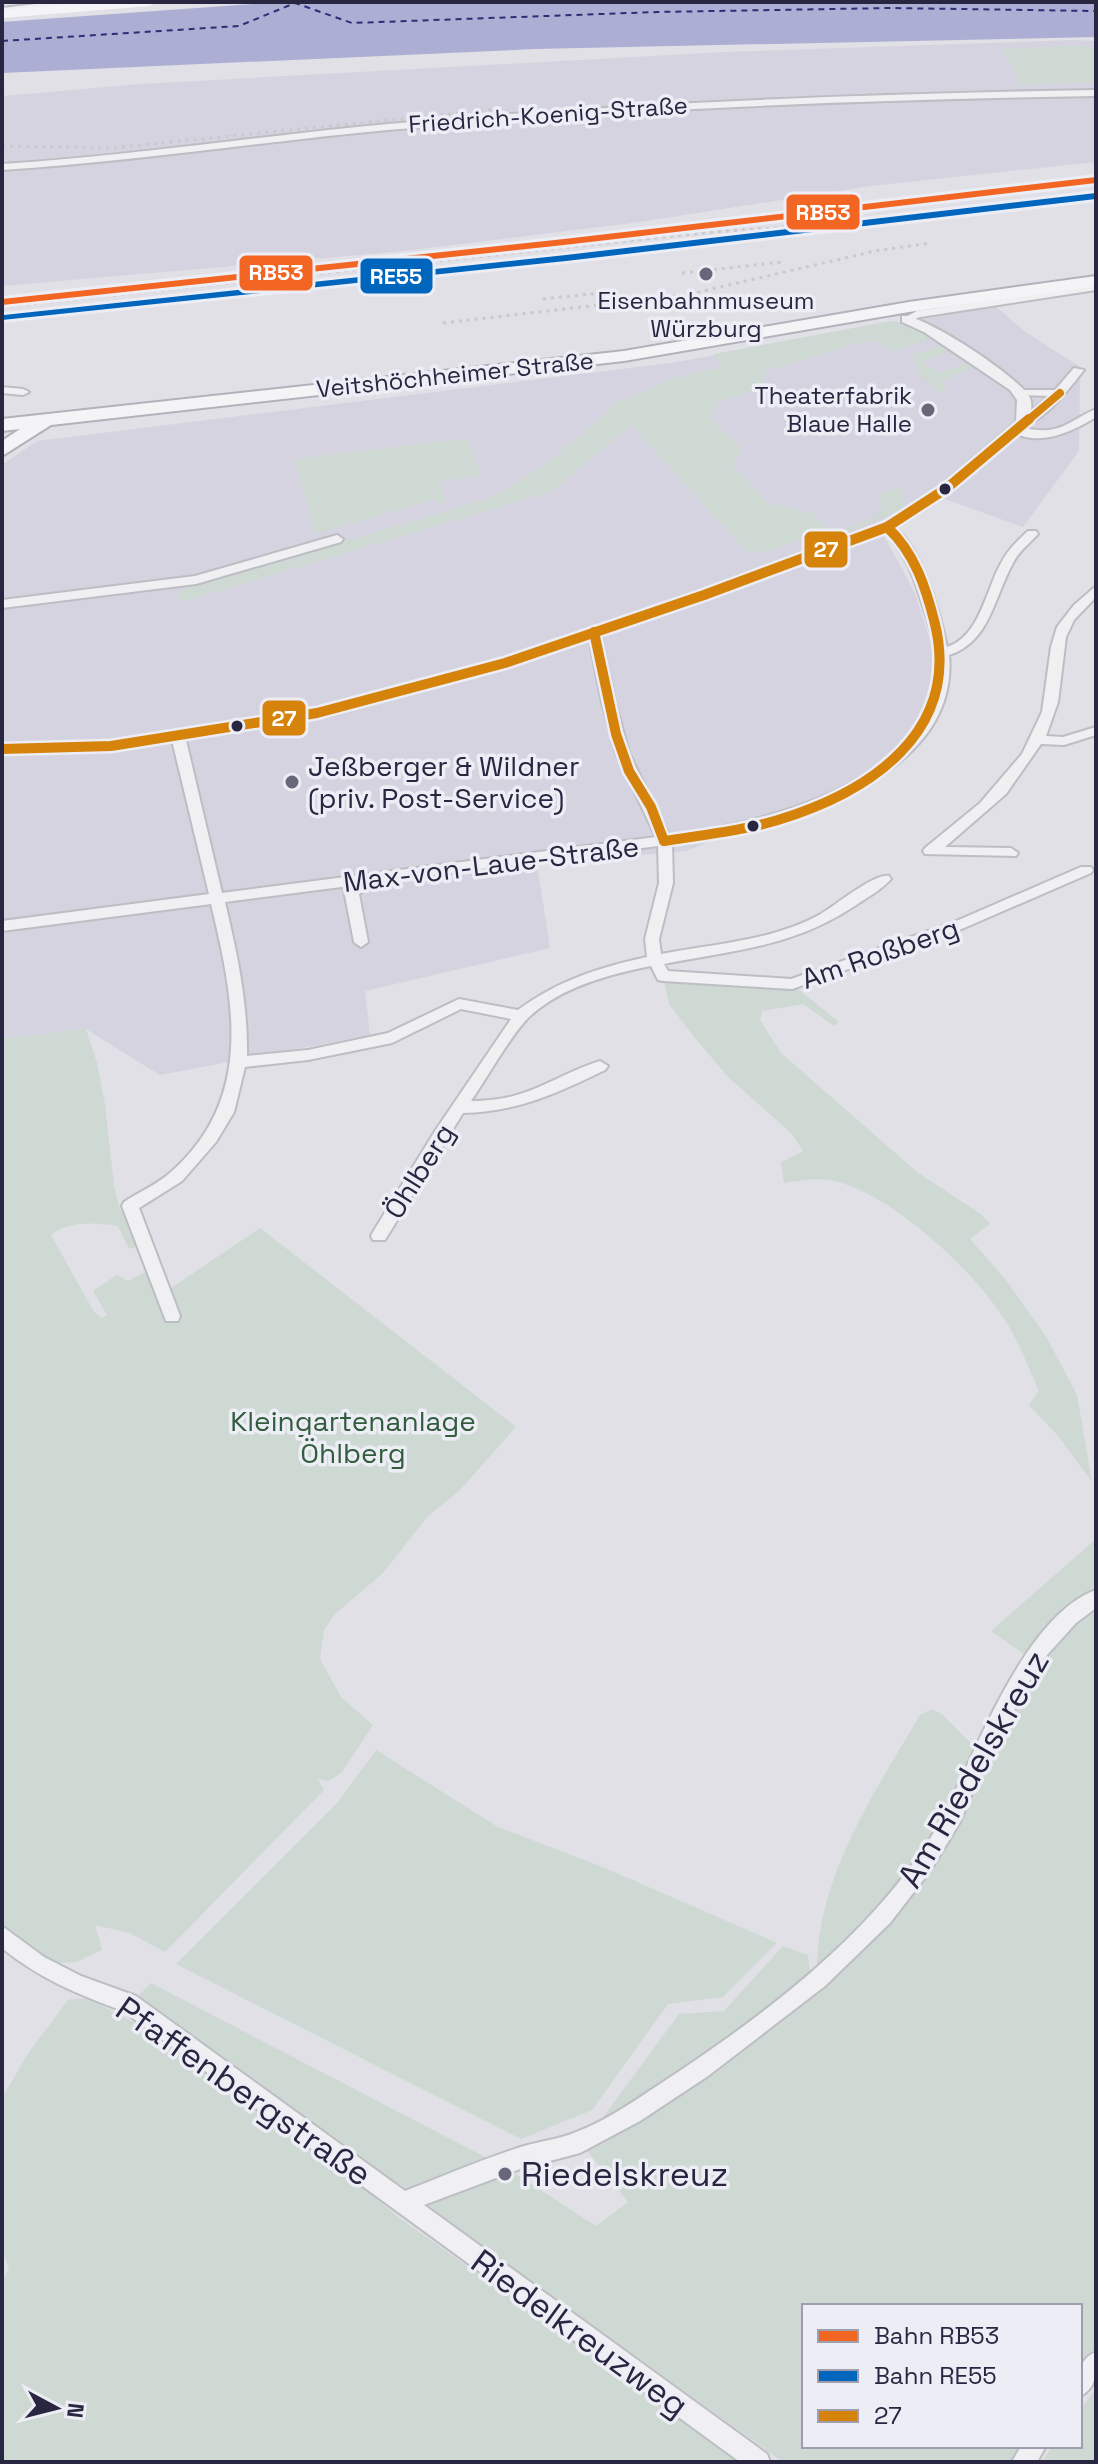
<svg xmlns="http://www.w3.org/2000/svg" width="1098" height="2464" viewBox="0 0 1098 2464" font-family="'Space Grotesk',sans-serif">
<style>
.built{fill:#d4d3df}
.green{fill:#cdd9d2}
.water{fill:#acaed3}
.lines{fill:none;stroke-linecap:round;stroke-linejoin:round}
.ferry{stroke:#2e2e77;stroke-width:2;stroke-dasharray:6 5;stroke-linecap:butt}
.minor-casing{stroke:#bdbdc4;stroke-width:4}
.tertiary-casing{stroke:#bdbdc4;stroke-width:4}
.trunk-casing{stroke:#b3b2bb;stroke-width:4}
.minor{fill:#f0f0f3;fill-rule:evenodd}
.tertiary{fill:#f0f0f3;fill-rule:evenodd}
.secondary{fill:#f4f4f6;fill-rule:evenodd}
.trunk{fill:#f4f4f6;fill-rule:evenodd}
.rail{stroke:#c9c9ce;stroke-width:3;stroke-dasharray:3 5;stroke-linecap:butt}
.bus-1-far1-casing{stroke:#ededf6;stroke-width:12}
.bus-1-casing{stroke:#ededf6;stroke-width:15}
.bus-1-far1{stroke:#d5830a;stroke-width:8}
.bus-1{stroke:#d5830a;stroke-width:10}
.rail-1-casing{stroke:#ededf6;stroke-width:6}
.rail-2-casing{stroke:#ededf6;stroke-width:6}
.rail-1{fill:#f26522;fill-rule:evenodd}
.rail-2{fill:#0065bd;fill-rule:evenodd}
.poi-dot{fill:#68677a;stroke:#ededf6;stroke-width:3}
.bus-dot{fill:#282640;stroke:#ededf6;stroke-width:3}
.labels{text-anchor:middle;stroke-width:7;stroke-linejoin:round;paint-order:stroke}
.far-street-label{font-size:24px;fill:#282640;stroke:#ededf6}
.far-poi-label{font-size:24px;fill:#282640;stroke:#ededf6}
.poi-label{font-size:28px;fill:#282640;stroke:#ededf6;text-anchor:start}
.street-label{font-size:28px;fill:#282640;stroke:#ededf6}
.park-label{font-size:28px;fill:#325d3d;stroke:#ededf6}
.near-street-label{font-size:34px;fill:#282640;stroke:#ededf6}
.near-poi-label{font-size:34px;fill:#282640;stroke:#ededf6;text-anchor:start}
.line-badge{stroke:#ededf6;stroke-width:3}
.badge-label{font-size:22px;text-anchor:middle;font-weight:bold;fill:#fff}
</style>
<rect width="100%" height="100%" fill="#e0e0e6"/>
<g class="built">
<polygon points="1075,40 1096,41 1096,162 870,186 640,222 404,251 2,286 2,96 142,84 725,52"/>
<polygon points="994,305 1024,331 1080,367 1079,451 1023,527 928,493 877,523 915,593 937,662 926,709 900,744 849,786 686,851 537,864 550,948 365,991 370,1035 160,1075 86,1029 2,1039 2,465 37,441 671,363 919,319 918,316"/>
</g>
<g class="green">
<polygon points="1069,46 1096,47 1096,82 1021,85 1003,49"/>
<path d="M 891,321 L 915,326 L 935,338 L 893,351 L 876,342 L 865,341 L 765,371 L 763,393 L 757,390 L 719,401 L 709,417 L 742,449 L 733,465 L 767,503 L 813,513 L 826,528 L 775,549 L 748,553 L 631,425 L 553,491 L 182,602 L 175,592 L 486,499 C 538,474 580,438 621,398 L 626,400 L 670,379 L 720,368 L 714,354 Z"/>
<polygon points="945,345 952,350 923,361 940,373 969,363 974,367 941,381 947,391 941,394 917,372 912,355"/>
<polygon points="467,438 481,475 440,482 446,501 441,505 435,499 315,534 295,459"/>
<polygon points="895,489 902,490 903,509 802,551 803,545 876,517 883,505 876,495"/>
<path d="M 663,976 L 792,984 L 839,1022 L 834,1026 L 803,1004 L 762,1011 L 760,1020 L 781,1053 L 917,1172 L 982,1215 L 990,1224 L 970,1239 L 1006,1280 L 1047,1338 L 1077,1395 L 1092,1482 L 1059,1437 L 1029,1405 L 1039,1391 C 1030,1372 1023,1352 1013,1334 C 985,1280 899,1199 839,1182 C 820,1177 803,1180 784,1183 L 781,1162 L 803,1151 L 792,1134 L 728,1077 L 695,1038 L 669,1004 Z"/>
<path d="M 86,1029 L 97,1063 L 105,1105 L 114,1186 L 120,1209 L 143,1244 L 129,1249 L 118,1226 C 94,1223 70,1220 51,1235 L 94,1312 L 102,1318 L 107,1315 L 93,1291 L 117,1275 L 127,1281 L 153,1268 L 164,1293 L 260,1228 L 516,1427 L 459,1491 L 428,1516 L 383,1573 L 335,1614 L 324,1630 L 320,1659 L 341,1697 L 373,1725 L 342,1772 L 329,1781 L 317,1779 L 324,1790 L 165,1952 L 130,1933 L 95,1925 L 102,1950 L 76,1962 L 37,1964 L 2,1936 L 2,1039 Z"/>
<path d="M 1096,1539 L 1096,2350 L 1080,2373 L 1080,2306 L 804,2306 L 804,2446 L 1029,2446 L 1018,2462 L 783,2462 L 158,2013 L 139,1995 L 151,1983 L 508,2169 L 596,2226 L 628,2202 L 580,2142 L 598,2124 L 679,2014 L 724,2011 L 783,1946 L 808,1955 L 810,1971 L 817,1978 C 814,1881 873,1795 920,1715 L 932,1709 L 943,1715 L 981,1754 L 1031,1659 L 991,1631 Z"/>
<polygon points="376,1750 498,1827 605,1868 777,1943 723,1997 668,2004 592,2110 521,2139 176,1964 338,1802"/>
<polygon points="87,1998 147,2029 360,2184 398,2217 744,2462 2,2462 2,2280 9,2269 2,2249 2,2098 29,2052 68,2000"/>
<polygon points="1096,2389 1096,2462 1042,2462 1053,2446 1080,2446 1080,2410"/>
</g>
<polygon class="water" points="281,2 1096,2 1096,37 535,49 2,73 2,22"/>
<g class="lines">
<polyline class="ferry" points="2,41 239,26 295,3 352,23 657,12 891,8 1096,11"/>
<g class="minor-casing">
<g id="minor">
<polygon points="53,2 80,2 75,5 2,14 2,8"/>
<path d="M 1096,90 L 1096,96 C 860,100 623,109 388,130 C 259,142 131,162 2,170 L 2,164 C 131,156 259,136 388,124 C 623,103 860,94 1096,90 Z"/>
<polygon points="1096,284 1096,290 920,317 907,322 902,319 917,311"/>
<path d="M 1074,368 L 1084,370 C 1071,386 1041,427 1019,425 L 1019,421 L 1050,396 L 1020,395 L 1014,392 L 1016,390 L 1055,390 Z"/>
<polygon points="2,387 23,389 29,392 23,395 2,393"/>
<path d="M 1096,409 L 1096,417 C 1072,432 1038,448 1011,431 C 1021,425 1037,432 1049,430 C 1067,428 1080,415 1096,409 Z"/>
<path d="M 887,523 C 920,537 940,614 947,647 C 979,637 986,591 1000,565 C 1007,551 1016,542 1028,531 L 1036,531 L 1038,534 C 1029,544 1019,551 1013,563 C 994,597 990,642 949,655 C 961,784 768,831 672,844 L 673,883 L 659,939 L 661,954 C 713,944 771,941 819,915 C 835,906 874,873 889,876 L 891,879 C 883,888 872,895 862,901 C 796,947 740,949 664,964 L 668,971 L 791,979 L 954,922 L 1081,867 L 1091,867 L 1093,870 L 1091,873 L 964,928 L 792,989 L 663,981 L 658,980 L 651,966 C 609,974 558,988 527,1019 C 509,1038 487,1078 471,1101 C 530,1101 550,1077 600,1061 L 608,1066 L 605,1070 C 558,1093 517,1112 463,1113 L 385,1240 L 373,1240 L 371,1236 L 373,1232 L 435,1131 L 511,1019 L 461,1009 L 392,1043 L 308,1060 L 245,1067 L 234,1112 L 216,1142 L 182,1181 L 139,1208 L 180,1316 L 178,1321 L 166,1321 L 122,1206 L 124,1202 C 139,1192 158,1184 171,1172 C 255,1098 234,1000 211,904 L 2,931 L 2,921 L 209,894 L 171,736 L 178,732 L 185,736 L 222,893 L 656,837 L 616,753 L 602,702 L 588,632 L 594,628 L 600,632 L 615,702 L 629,753 L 669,835 C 763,823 923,787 937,672 C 939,654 932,635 927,618 C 914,579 910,558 881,527 ZM 658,846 L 659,883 L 645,939 L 647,957 C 600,967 557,981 518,1010 L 459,999 L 388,1033 L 308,1050 L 247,1056 C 248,1004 237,953 225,902 L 349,886 L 344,890 L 354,942 L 361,947 L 368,942 L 359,894 L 366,889 L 365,884 Z"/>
<polygon points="337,535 343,539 341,542 196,584 2,608 2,600 195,576"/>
<polygon points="1096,586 1096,597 1074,620 1066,637 1058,702 1046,736 1063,737 1096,727 1096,735 1064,745 1041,744 1006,794 945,847 1011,848 1018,853 1016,856 925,854 923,851 925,848 980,803 1022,754 1042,712 1051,647 1057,627 1074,605"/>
<path d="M 1096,1590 L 1096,1608 L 1076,1623 L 1038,1665 L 977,1781 L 960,1822 L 931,1870 L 890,1923 L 825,1986 L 708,2076 L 640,2121 L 580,2153 L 523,2168 L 424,2205 L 767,2454 L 770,2462 L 740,2462 L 123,2011 C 77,1994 40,1979 2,1948 L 2,1926 L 44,1957 L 81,1976 L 136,1996 L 405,2191 C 444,2176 483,2159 524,2146 C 541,2141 560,2139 576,2132 C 606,2121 634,2101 660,2084 C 735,2035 816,1976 876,1909 C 902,1880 928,1846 946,1811 C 977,1748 1026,1615 1096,1590 Z"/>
<path d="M 1096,2352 C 1096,2370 1098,2388 1080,2396 C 1080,2378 1076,2360 1096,2352 Z"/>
<polygon points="1021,2446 1046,2446 1037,2462 1012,2462"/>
</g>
</g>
<g class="tertiary-casing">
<path id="tertiary" d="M 902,316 C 923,313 1022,379 1030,398 C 1033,405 1030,416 1030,423 L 952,491 L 892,530 L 709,598 L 511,666 L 328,716 L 111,751 L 2,754 L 2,744 L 111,741 L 327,706 L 499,660 L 699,592 L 882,524 L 942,485 L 1016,422 L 1017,400 L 1010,390 L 924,332 L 902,322 Z"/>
</g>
<g class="trunk-casing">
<polygon id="trunk" points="1096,276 1096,286 909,312 624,361 51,425 2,456 2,441 20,429 2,431 2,419 624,351 909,302"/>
</g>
<use href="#minor" class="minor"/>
<use href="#tertiary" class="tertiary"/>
<polygon class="secondary" points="104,2 156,2 150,6 2,18 2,10"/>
<use href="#trunk" class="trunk"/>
<g class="rail">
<polyline points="2,146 112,148 499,109"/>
<polyline points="682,273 782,262"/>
<polyline points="543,299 619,291"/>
<polyline points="2,307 713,232 933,217 1096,193"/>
<polyline points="443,323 686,295 875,251 930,243"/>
</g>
<g class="bus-1-far1-casing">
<polyline id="bus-1-far1" points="1027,421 1060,393"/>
</g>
<g class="bus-1-casing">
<g id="bus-1">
<polyline points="594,632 616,734 629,771 651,807 664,841"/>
<polyline points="2,749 111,746 317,713 505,663 704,595 887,527 947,488 1029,419"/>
<path d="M 664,841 C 702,835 741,831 778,820 C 870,792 961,732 935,624 C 926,588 915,553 887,527"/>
</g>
</g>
<use href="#bus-1-far1" class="bus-1-far1"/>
<use href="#bus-1" class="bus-1"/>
<g class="rail-1-casing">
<polygon id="rail-1" points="1096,177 1096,183 564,245 2,305 2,299 564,239"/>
</g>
<g class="rail-2-casing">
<polygon id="rail-2" points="1096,193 1096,199 566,261 2,320 4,315 566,255"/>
</g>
<use href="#rail-1" class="rail-1"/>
<use href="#rail-2" class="rail-2"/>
</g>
<g class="poi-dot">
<circle cx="706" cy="274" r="8"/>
<circle cx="928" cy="410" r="8"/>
<circle cx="292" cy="782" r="8"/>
<circle cx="505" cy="2174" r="8"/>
</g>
<g class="bus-dot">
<circle cx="945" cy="489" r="7"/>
<circle cx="237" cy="726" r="7"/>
<circle cx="753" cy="826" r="7"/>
</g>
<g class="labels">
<g class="far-street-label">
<text transform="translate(548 115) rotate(-4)" y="8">Friedrich-Koenig-Straße</text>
<text transform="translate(455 375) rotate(-6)" y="8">Veitshöchheimer Straße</text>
</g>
<g class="far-poi-label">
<text x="706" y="309">Eisenbahnmuseum<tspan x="706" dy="28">Würzburg</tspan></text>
<text x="912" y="404" text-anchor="end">Theaterfabrik<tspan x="912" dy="28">Blaue Halle</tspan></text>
</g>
<g class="poi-label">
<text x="308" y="776">Jeßberger &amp; Wildner<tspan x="308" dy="32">(priv. Post-Service)</tspan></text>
</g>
<g class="street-label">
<text transform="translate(491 864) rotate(-7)" y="10">Max-von-Laue-Straße</text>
<text transform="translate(880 953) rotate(-19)" y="10">Am Roßberg</text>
<text transform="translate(419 1171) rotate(-58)" y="10">Öhlberg</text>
</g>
<g class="park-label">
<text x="353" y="1431">Kleingartenanlage<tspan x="353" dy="32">Öhlberg</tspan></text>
</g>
<g class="near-street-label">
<text transform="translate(973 1769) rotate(-60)" y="12">Am Riedelskreuz</text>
<text transform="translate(244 2091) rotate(35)" y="12">Pfaffenbergstraße</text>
<text transform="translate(580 2333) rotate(36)" y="12">Riedelkreuzweg</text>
</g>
<g class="near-poi-label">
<text x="521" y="2186">Riedelskreuz</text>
</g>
</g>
<g class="line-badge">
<rect x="785" y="193" width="76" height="38" rx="8" fill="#f26522"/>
<rect x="238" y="254" width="76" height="38" rx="8" fill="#f26522"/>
<rect x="359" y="257" width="75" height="38" rx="8" fill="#0065bd"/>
<rect x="803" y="530" width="46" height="39" rx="8" fill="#d5830a"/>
<rect x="261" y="699" width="46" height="38" rx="8" fill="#d5830a"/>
</g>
<g class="badge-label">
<text x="823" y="220">RB53</text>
<text x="276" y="280">RB53</text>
<text x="396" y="284">RE55</text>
<text x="826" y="557">27</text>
<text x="284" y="726">27</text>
</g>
<rect width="1098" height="2464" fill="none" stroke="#282640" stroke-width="8"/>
<rect x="802" y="2304" width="280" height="144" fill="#ededf6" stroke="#9e9dad" stroke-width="2"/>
<rect x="818" y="2330" width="40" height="12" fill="#f26522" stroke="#9e9dad" stroke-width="2"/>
<text x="874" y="2344" font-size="24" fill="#282640">Bahn RB53</text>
<rect x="818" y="2370" width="40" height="12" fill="#0065bd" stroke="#9e9dad" stroke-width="2"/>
<text x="874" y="2384" font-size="24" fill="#282640">Bahn RE55</text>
<rect x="818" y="2410" width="40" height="12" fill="#d5830a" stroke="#9e9dad" stroke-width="2"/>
<text x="874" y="2424" font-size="24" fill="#282640">27</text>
<g transform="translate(56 2408) rotate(97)" stroke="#ededf6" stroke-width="6" paint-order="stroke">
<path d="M0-6L14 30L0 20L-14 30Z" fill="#282640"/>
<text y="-12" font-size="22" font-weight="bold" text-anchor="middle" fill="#282640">N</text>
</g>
</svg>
